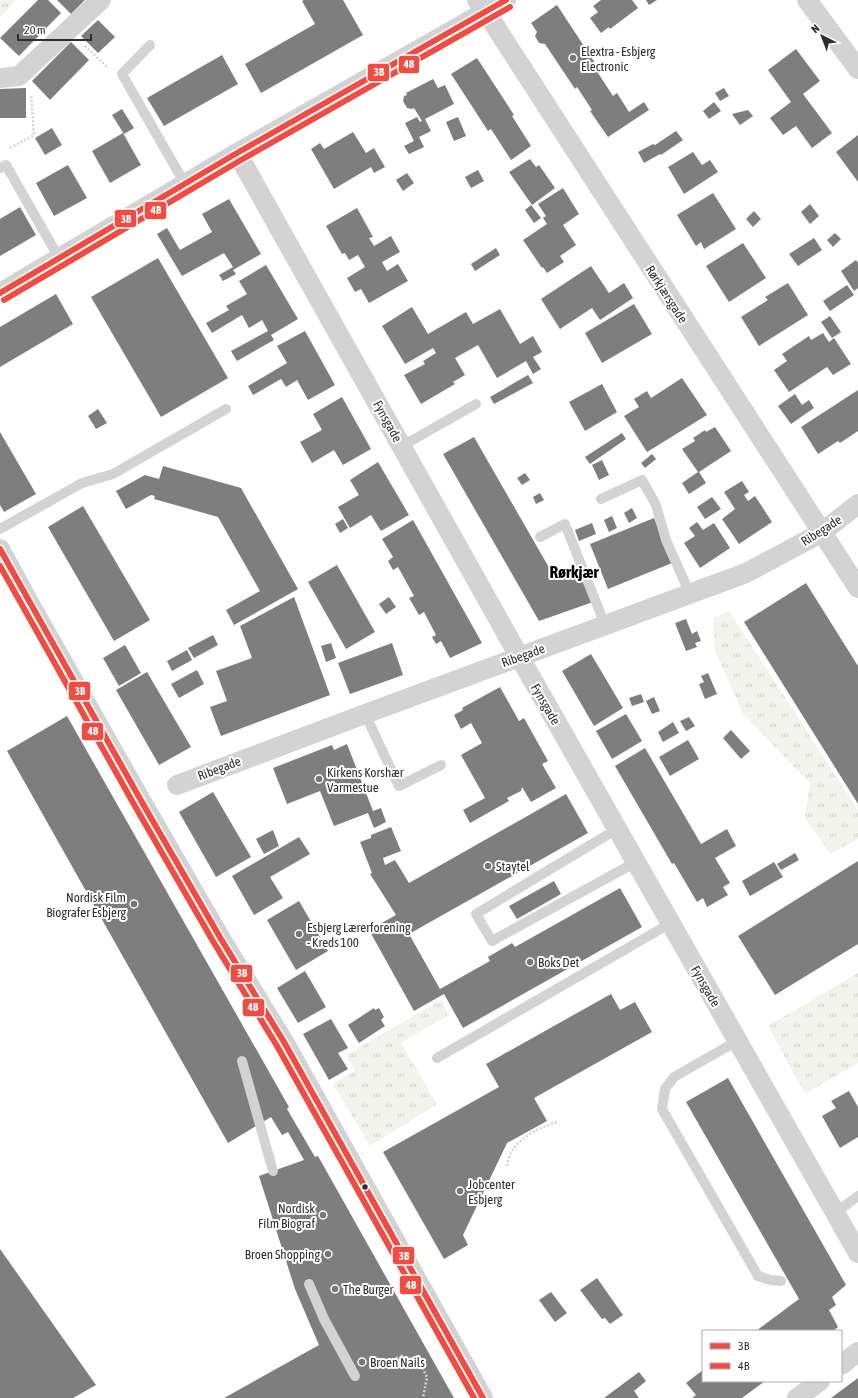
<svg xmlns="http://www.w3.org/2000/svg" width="858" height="1398" viewBox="0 0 858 1398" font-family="'Asap Condensed',sans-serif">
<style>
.grass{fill:url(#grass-tufts)}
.building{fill:#7e7e7e}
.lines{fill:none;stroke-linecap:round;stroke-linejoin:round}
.path{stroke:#d3d3d3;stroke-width:2.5;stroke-dasharray:2 2;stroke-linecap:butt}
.service{stroke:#d3d3d3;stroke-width:10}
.minor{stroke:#d3d3d3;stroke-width:20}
.bus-1-casing{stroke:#fff;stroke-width:9}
.bus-2-casing{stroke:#fff;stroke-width:9}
.bus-1{stroke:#ef4d44;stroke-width:6}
.bus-2{stroke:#ef4d44;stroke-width:6}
.poi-dot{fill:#777;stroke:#fff;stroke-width:1.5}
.bus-dot{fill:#2e2e2e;stroke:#fff;stroke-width:1.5}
.labels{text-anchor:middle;stroke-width:4;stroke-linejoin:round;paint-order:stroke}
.poi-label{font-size:13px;fill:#2e2e2e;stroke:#fff;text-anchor:start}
.street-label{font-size:13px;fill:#2e2e2e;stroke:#fff}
.district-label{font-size:17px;font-weight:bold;fill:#000;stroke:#fff}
.line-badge{stroke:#fff;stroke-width:1.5}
.badge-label{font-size:11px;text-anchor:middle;font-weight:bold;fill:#fff}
</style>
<defs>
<pattern id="grass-tufts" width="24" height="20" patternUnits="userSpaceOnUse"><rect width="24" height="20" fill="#f1f3ec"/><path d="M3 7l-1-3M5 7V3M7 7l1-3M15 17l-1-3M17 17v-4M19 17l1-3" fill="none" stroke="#cfd1cb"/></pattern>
</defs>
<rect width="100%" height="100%" fill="#fff"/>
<g class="grass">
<polygon points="0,0 16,0 0,17"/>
<polygon points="729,611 858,810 858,839 830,854 805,818 810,783 743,714 715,651 713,618"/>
<polygon points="858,973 858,1063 805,1094 768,1026"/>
<polygon points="441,1000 449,1015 401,1043 437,1104 370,1146 333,1084 355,1071 346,1055"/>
</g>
<g class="building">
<polygon points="38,0 48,0 61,13 19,56 0,38"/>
<polygon points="57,0 85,0 71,14"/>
<polygon points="304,0 343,0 363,35 261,93 245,64 315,24 302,1"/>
<polygon points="601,0 632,0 638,8 610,29 609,27 601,33 590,18 598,12 593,6"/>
<polygon points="646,0 657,0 649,5"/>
<polygon points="557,5 601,72 598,73 613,96 617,93 629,112 644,102 649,110 608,137 590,111 592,110 577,87 575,89 545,44 539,43 535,36 537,32 531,23"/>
<polygon points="98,20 115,37 98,53 81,36"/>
<polygon points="71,42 89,60 50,100 32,81"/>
<polygon points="796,49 820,81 803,94 832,133 812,148 796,126 783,135 770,118 791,102 768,70"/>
<polygon points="222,55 238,84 164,126 147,98"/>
<polygon points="477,58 514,115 512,116 531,146 511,160 491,129 488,131 451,74"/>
<polygon points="433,79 438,88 445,85 454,104 425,119 431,131 419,137 424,147 409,154 404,146 414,141 405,123 417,117 420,122 422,121 414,108 412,109 407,108 403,101 404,96 407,95 406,93"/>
<polygon points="26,88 26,118 0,118 0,89"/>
<polygon points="724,88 729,96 720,101 715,93"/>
<polygon points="714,102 721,111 709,119 703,111"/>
<polygon points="122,109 134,128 124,134 112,115"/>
<polygon points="748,110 753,116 740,125 732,114"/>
<polygon points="458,117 466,136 454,141 446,122"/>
<polygon points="52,128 62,145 45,155 35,138"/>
<polygon points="676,131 683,140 661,155 660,154 644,163 638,152 653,144 655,145"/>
<polygon points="353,132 366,153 374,148 385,167 374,173 371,167 334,189 311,149 320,143 324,149"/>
<polygon points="123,133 141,165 110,183 92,151"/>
<polygon points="858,135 858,182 836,152"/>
<polygon points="693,152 702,165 710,160 718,172 684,194 668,167"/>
<polygon points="530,159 536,167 539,165 555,188 532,205 509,172"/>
<polygon points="68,165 87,198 54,216 36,183"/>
<polygon points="478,170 484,181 471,188 465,177"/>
<polygon points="407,173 414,183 403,191 396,180"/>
<polygon points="563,188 579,214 563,225 576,245 560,256 564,262 547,273 543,267 542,268 523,240 547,224 543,218 546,216 538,204"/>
<polygon points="713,193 736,229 704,249 701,242 696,246 677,215"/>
<polygon points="229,199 261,254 233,270 236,274 223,281 219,275 233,267 224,253 182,276 157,234 167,228 180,250 212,232 202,214"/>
<polygon points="810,204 819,216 810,224 801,212"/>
<polygon points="531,205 541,218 534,223 525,210"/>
<polygon points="20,207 36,235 0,256 0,219"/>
<polygon points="357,208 373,237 369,238 374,246 391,236 400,252 382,262 387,271 398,264 408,281 369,303 361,289 355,292 347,278 365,267 358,255 349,260 345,253 342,254 326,226"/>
<polygon points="754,211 761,219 753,227 746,219"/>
<polygon points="835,233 841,239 833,247 827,240"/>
<polygon points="814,238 822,250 798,266 789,254"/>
<polygon points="743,243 766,278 729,302 706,266"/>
<polygon points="496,248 500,255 475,271 471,264"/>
<polygon points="158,258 228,378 161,417 91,297"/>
<polygon points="856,260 858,263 858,288 854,291 841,271"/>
<polygon points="266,265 298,319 271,335 274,340 237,361 231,351 268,331 262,320 249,328 242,315 212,333 206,323 229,310 226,306 247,294 239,281"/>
<polygon points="591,266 609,293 624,283 633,298 600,320 592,308 560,329 541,299"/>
<polygon points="788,283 808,315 759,346 741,317 768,300 765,297"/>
<polygon points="847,285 854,295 830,311 823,301"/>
<polygon points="56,294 73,324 0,367 0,327"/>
<polygon points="634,304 652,334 602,363 585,333"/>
<polygon points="412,307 428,334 466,312 473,324 500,309 520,344 533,336 542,352 533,357 541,369 533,374 526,361 497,378 478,345 455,358 465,375 453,382 455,384 421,404 404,375 425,364 423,361 436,353 433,348 405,364 382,326"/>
<polygon points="830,316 841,332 832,338 821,322"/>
<polygon points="305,331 335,385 308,400 297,380 286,387 281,379 253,395 248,386 287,363 277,346"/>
<polygon points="823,333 829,342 834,338 851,364 833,375 827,367 789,392 774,370 787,361 782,354 809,336 811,340"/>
<polygon points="528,375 533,383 494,404 490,397"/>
<polygon points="682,378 707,415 647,452 624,416 639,407 634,399 647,391 651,398"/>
<polygon points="602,384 617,412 585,431 569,402"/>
<polygon points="858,390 858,431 840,443 838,441 818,454 801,427"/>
<polygon points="795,394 802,405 809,400 814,408 791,424 778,406"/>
<polygon points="342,397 371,449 343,465 334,450 312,463 300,442 322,430 313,414"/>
<polygon points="98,409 107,423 96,429 88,416"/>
<polygon points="715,427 731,451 699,472 706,483 689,494 682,483 698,472 682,449 695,441 693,438 705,430 706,432"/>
<polygon points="0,432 36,494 4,512 0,505"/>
<polygon points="622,433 626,439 590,464 585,457"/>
<polygon points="474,437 555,578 581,569 593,602 539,621 443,454"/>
<polygon points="652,454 656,459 645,468 641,463"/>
<polygon points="602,460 609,475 599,480 592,465"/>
<polygon points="378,462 409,515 381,531 371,515 350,528 338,507 359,495 350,480"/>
<polygon points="163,466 241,488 298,589 234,625 226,610 260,591 218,517 154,499 155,496 151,495 126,509 116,491 145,475 159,479"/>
<polygon points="525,473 530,480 522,485 517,478"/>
<polygon points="742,481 749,492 744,495 748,501 755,496 772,522 739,544 722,519 735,509 724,492"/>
<polygon points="540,493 544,500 536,504 533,497"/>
<polygon points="712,497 721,509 705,519 697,507"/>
<polygon points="83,506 150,620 114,641 48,527"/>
<polygon points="632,508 637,518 629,523 624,513"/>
<polygon points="612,516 617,528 609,532 604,520"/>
<polygon points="654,518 672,563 608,589 590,544"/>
<polygon points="343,519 348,528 340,533 335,524"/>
<polygon points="413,520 482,643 450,658 441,641 436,644 432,637 436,635 424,612 419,615 409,598 414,596 398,567 393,570 388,561 393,557 382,539"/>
<polygon points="697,522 703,530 714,523 730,548 700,568 684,543 695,536 689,528"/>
<polygon points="592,523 596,534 579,541 575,530"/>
<polygon points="337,565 375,632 346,649 308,582"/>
<polygon points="806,583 858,666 858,804 744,622"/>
<polygon points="294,597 330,695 221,736 210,707 227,701 216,671 252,658 240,626"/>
<polygon points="389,597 396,607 386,614 379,604"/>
<polygon points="686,619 692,634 697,631 701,641 695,643 697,647 686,651 675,623"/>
<polygon points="213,635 218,645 194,658 188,648"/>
<polygon points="331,643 336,658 326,662 321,646"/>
<polygon points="392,643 403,675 350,694 338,663"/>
<polygon points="125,645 141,673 119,686 103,658"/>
<polygon points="187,650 192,660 172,671 167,661"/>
<polygon points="591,654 623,708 594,726 562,671"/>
<polygon points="197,670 204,684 179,698 171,684"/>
<polygon points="147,672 191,747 159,765 116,690"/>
<polygon points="708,673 717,694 705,699 699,684 704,682 701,676"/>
<polygon points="500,687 519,721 524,718 548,761 542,764 556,788 531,802 522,787 521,791 507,798 509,801 470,823 463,810 485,798 461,755 482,743 471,723 461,729 454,715 463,710 462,708"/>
<polygon points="641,694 644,702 632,706 629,698"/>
<polygon points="654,697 660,711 652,714 646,701"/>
<polygon points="626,714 642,741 612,759 596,731"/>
<polygon points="67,716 289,1107 287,1109 315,1157 318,1156 454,1398 224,1398 319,1345 295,1289 259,1176 304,1160 288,1132 282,1135 271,1117 228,1143 7,751"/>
<polygon points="689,717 695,726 686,731 680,721"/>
<polygon points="673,722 679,733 663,742 658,732"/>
<polygon points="731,730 750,751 741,759 723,738"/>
<polygon points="688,740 699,759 670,776 659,757"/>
<polygon points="347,744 373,811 381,808 386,822 374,828 368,813 334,826 320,791 287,804 273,768 332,745 334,750"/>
<polygon points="645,748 701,844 727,829 736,846 715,858 730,883 723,887 728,895 707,907 703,898 697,902 674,863 672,864 615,766"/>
<polygon points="213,792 251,857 216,877 179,812"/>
<polygon points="566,794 588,833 409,934 440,989 490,961 488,957 512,943 515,947 620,888 642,927 463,1028 444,994 414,1011 369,930 396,915 370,874 372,873 360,842 371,838 371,835 391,827 401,851 383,858 385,865 395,860 409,883"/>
<polygon points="273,830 279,846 264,854 256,839"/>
<polygon points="299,837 310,854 270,877 283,898 254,915 232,876"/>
<polygon points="795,853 799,860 781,870 777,864"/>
<polygon points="858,861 858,944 775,995 738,936"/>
<polygon points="774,862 783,877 750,896 742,881"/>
<polygon points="554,881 561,894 517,919 509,906"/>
<polygon points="299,901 328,951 296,970 267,920"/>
<polygon points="305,971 326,1007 298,1023 277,988"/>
<polygon points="611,994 620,1010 635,1002 652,1032 534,1098 547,1121 507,1143 463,1235 468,1245 444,1259 383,1152 499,1087 486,1064"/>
<polygon points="374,1008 375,1010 379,1008 384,1017 381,1020 385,1026 359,1043 348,1025"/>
<polygon points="331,1019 348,1048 338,1053 348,1069 329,1080 303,1034"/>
<polygon points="728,1078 846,1285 832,1297 836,1305 829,1310 838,1327 833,1331 756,1331 799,1299 686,1102"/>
<polygon points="849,1091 858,1107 858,1137 840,1148 822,1116 836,1108 831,1101"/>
<polygon points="0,1249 96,1385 73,1398 0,1398"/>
<polygon points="597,1278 623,1315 610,1324 605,1318 602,1319 580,1290"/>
<polygon points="551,1292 567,1313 555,1322 539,1300"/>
<polygon points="703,1370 703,1381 765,1381 742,1398 692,1398 696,1395 686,1383"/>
<polygon points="639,1372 646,1381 634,1391 639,1398 604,1398"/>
<polygon points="858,1378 858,1398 831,1398"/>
</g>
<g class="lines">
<g class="path">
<polyline points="85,46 107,67"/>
<polyline points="10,148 34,135 31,95"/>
<path d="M 507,1166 C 508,1161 509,1155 512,1151 C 522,1136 540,1127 557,1122"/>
<polyline points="401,1355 404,1359"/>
<polyline points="396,1357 399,1360 411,1358 418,1361 421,1365 427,1377 423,1398"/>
</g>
<g class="service">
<polyline points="150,45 122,74 185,184"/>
<polyline points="0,168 6,165 59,258"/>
<polyline points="402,446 476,404"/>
<polyline points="601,499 642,480 656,505 666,540 690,594"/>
<polyline points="0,529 82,483 113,474 226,409"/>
<polyline points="540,537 565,524 605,625"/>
<polyline points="365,714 399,786 441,765"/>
<polyline points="617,829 476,914 492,941 636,862"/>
<polyline points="737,1041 674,1077 665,1089 662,1109 758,1276 770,1280 781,1281"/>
<polyline points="437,1058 671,923"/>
<polyline points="242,1061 273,1171"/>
<polyline points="835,1213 858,1196"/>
<polyline points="309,1284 324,1319 355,1376"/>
</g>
<g class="minor">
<polyline points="477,0 486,12 858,588"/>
<polyline points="807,0 858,69"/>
<polyline points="0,78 19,76 101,0"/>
<polyline points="237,153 519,656 858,1253"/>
<polyline points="0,293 237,153 506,0"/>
<polyline points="0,549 31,606 143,804 221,939 284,1042 483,1398"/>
<polyline points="177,785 365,714 746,573 821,533 858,504"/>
<polyline points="841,1365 858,1352"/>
<polyline points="797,1398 820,1381"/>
</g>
<g class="bus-1-casing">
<g id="bus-1">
<polyline points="0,293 237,153 506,0"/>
<polyline points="0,549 143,804 221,939 284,1042 483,1398"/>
</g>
</g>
<g class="bus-2-casing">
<g id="bus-2">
<polyline points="4,300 241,160 510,7"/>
<polyline points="0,566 136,808 214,943 277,1046 474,1398"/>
</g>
</g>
<use href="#bus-1" class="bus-1"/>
<use href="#bus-2" class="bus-2"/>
</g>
<g class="poi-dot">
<circle cx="573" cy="58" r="4"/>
<circle cx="319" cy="779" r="4"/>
<circle cx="488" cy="866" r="4"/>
<circle cx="134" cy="904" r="4"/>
<circle cx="299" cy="934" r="4"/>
<circle cx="530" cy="962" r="4"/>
<circle cx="460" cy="1191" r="4"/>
<circle cx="323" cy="1215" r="4"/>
<circle cx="328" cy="1254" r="4"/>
<circle cx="335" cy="1289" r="4"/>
<circle cx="362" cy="1362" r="4"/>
</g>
<circle class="bus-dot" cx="365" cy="1187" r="3.5"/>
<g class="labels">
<g class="poi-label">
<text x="581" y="56">Elextra - Esbjerg<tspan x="581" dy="15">Electronic</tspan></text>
<text x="327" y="777">Kirkens Korshær<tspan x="327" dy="15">Varmestue</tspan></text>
<text x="496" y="871">Staytel</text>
<text x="126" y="902" text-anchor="end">Nordisk Film<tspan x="126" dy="15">Biografer Esbjerg</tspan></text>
<text x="307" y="932">Esbjerg Lærerforening<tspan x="307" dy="15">- Kreds 100</tspan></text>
<text x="538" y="967">Boks Det</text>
<text x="468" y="1189">Jobcenter<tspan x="468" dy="15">Esbjerg</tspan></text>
<text x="315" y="1213" text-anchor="end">Nordisk<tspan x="315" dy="15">Film Biograf</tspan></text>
<text x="320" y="1259" text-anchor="end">Broen Shopping</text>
<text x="343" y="1294">The Burger</text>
<text x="370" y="1367">Broen Nails</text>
</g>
<g class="street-label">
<text transform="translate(667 294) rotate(57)" y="5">Rørkjærsgade</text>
<text transform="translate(388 421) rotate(61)" y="5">Fynsgade</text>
<text transform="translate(821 530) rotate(-33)" y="5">Ribegade</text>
<text transform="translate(523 655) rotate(-20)" y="5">Ribegade</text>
<text transform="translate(546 704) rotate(60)" y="5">Fynsgade</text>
<text transform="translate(219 768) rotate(-21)" y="5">Ribegade</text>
<text transform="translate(706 986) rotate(60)" y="5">Fynsgade</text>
</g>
<g class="district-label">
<text x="574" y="578">Rørkjær</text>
</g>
</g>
<g class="line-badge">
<rect x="398" y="55" width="22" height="19" rx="4" fill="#ef4d44"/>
<rect x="367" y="63" width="23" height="19" rx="4" fill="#ef4d44"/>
<rect x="144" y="201" width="23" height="19" rx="4" fill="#ef4d44"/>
<rect x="114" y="209" width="23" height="19" rx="4" fill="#ef4d44"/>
<rect x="68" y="681" width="23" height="20" rx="4" fill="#ef4d44"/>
<rect x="81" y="722" width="23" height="19" rx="4" fill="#ef4d44"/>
<rect x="230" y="964" width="23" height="19" rx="4" fill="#ef4d44"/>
<rect x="242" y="998" width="23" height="19" rx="4" fill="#ef4d44"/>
<rect x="392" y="1246" width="23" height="19" rx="4" fill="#ef4d44"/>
<rect x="399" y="1275" width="23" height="20" rx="4" fill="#ef4d44"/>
</g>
<g class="badge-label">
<text x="409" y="68">4B</text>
<text x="379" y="76">3B</text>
<text x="156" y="214">4B</text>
<text x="126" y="223">3B</text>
<text x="80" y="695">3B</text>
<text x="93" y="735">4B</text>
<text x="242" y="977">3B</text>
<text x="253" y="1011">4B</text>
<text x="404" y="1260">3B</text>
<text x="411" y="1289">4B</text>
</g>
<rect x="702" y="1330" width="140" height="52" fill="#ffffff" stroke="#ababab"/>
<rect x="710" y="1343" width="20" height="6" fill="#ef4d44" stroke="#ababab"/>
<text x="738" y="1350" font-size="12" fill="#2e2e2e">3B</text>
<rect x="710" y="1363" width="20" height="6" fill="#ef4d44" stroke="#ababab"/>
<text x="738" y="1370" font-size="12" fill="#2e2e2e">4B</text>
<g transform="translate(822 36) rotate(318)" stroke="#ffffff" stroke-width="3" paint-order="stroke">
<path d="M0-3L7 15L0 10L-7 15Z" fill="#2e2e2e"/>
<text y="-6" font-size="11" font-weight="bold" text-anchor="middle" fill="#2e2e2e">N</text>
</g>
<path d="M18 34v6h73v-6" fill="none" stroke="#2e2e2e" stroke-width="2"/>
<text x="24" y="34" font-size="12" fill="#2e2e2e" stroke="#ffffff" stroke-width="3" paint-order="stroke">20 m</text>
</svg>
